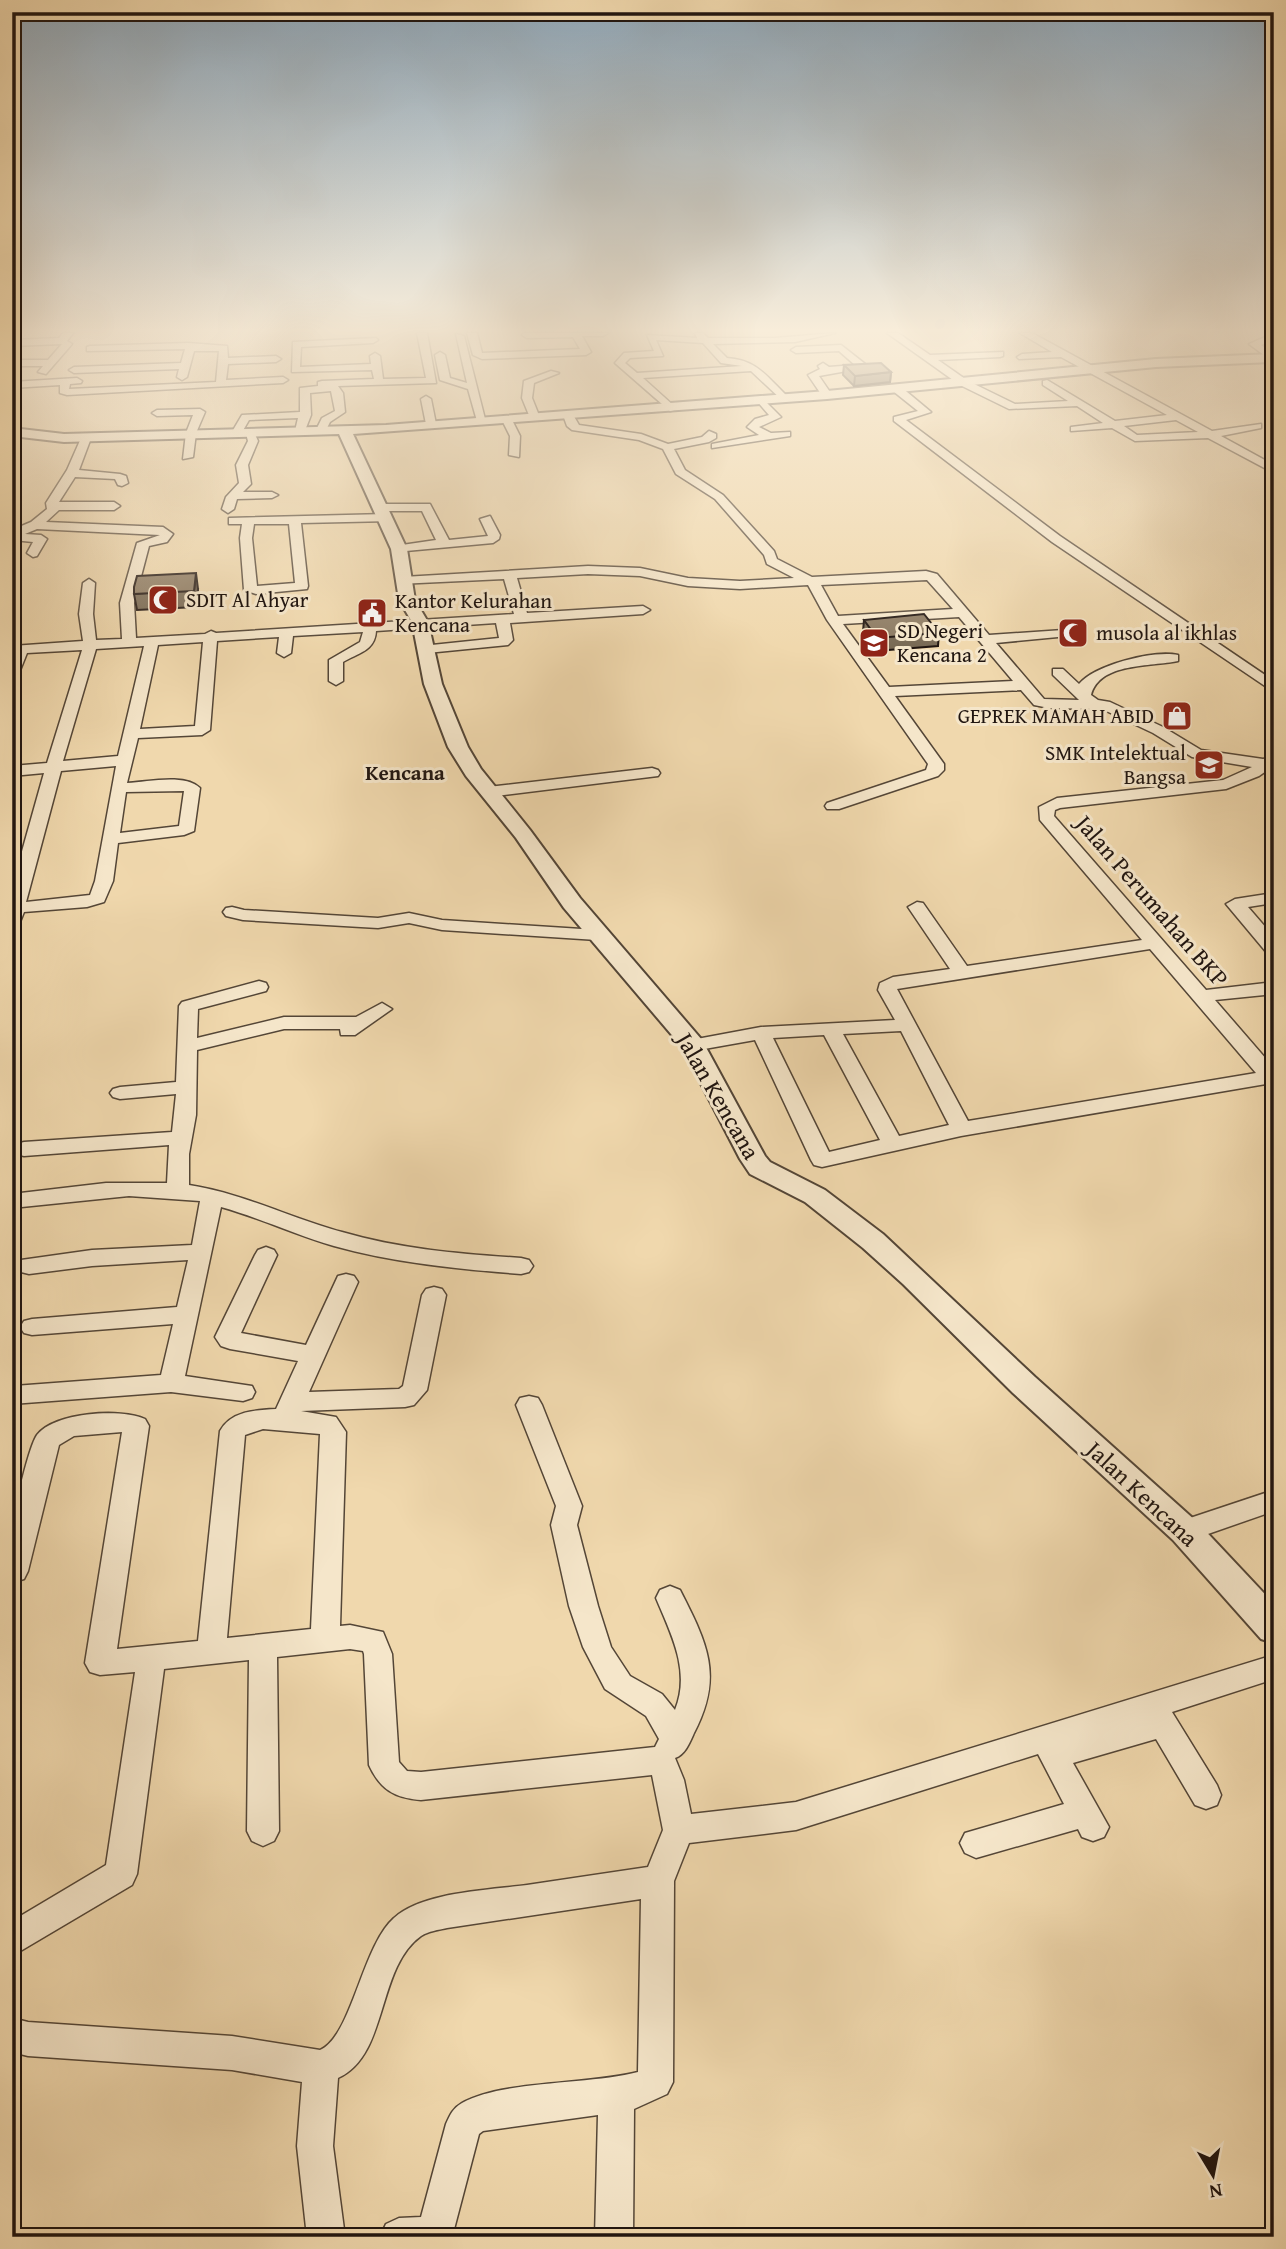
<svg xmlns="http://www.w3.org/2000/svg" width="1286" height="2249" viewBox="0 0 1286 2249" font-family="'Gentium Book Plus',serif">
<style>
.lines{fill:none;stroke-linecap:round;stroke-linejoin:round}
.minor-casing{stroke:#544637;stroke-width:3}
.tertiary-casing{stroke:#544637;stroke-width:4}
.minor{fill:#f5e6ca;fill-rule:evenodd}
.tertiary{fill:#f5e6ca;fill-rule:evenodd}
.wall{fill:#786954;stroke:#201510;stroke-width:2}
.shaded-wall{fill:#625545;stroke:#201510;stroke-width:2}
.building{fill:#8c7a62;stroke:#201510;stroke-width:2}
.labels{text-anchor:middle;stroke-width:6;stroke-linejoin:round;paint-order:stroke}
.far-poi-label{font-size:21px;fill:#201510;stroke:#f5e6ca;text-anchor:start}
.far-neighbourhood-label{font-size:21px;font-weight:bold;fill:#201510;stroke:#f5e6ca}
.street-label{font-size:24px;fill:#201510;stroke:#f5e6ca}
</style>
<rect width="100%" height="100%" fill="#f0d8ad"/>
<filter id="stains"><feTurbulence type="fractalNoise" baseFrequency=".00286" numOctaves="4"/><feColorMatrix values="0 0 0 0 .2 0 0 0 0 .09 0 0 0 0 .02 0 0 0 .5 -.17"/></filter>
<radialGradient id="worn" r=".72"><stop offset=".6" stop-color="#630" stop-opacity="0"/><stop offset="1" stop-color="#630" stop-opacity=".3"/></radialGradient>
<g class="lines">
<g class="minor-casing">
<g id="minor">
<polygon points="63,333 73,333 67,341 72,344 46,374 38,372 43,366 18,366 13,363 18,360 48,360 62,344 12,346 12,340 59,338"/>
<polygon points="417,333 427,333 436,383 338,386 343,393 345,412 330,422 325,432 321,433 316,430 322,418 335,411 331,391 310,393 311,415 304,433 295,431 298,418 249,420 241,434 232,432 242,415 300,412 300,388 318,386 318,382 322,381 374,379 372,370 292,372 293,342 376,338 378,340 373,343 301,347 300,367 371,364 370,356 375,353 380,356 383,379 426,378"/>
<polygon points="467,333 477,333 482,353 580,349 573,337 527,338 522,335 524,333 608,333 603,336 582,336 591,352 586,355 482,359 473,355"/>
<path d="M 695,333 L 703,333 L 708,338 L 775,338 L 835,333 L 795,342 L 713,344 L 727,358 C 757,360 766,376 787,396 L 787,400 L 783,401 L 751,371 L 643,378 L 674,406 L 674,410 L 670,411 L 615,363 L 624,353 L 654,351 L 647,335 L 697,338 ZM 656,340 L 703,343 L 721,363 L 742,366 L 637,373 L 625,363 L 630,358 L 663,356 Z"/>
<path d="M 887,333 L 898,333 L 930,355 L 1003,352 L 1003,356 L 1000,357 L 938,360 L 968,381 L 1015,404 L 1068,401 L 1043,385 L 1043,381 L 1047,380 L 1115,421 L 1167,415 L 1061,357 L 1019,359 L 1017,357 L 1022,354 L 1052,352 L 1020,333 L 1032,333 L 1212,431 L 1261,424 L 1261,428 L 1221,436 L 1274,465 L 1274,473 L 1208,438 L 1135,441 L 1112,428 L 1071,431 L 1071,427 L 1103,423 L 1077,406 L 1009,409 L 960,385 ZM 1176,420 L 1198,432 L 1137,435 L 1124,426 Z"/>
<polygon points="1274,333 1274,339 1261,345 1274,355 1272,361 1249,344"/>
<polygon points="456,334 464,336 486,423 477,421 468,389 440,380 435,355 440,352 445,355 450,378 467,383"/>
<polygon points="188,343 227,346 228,358 276,356 281,359 276,362 228,364 226,380 283,377 288,380 283,383 67,395 60,393 60,385 12,388 12,382 77,378 82,381 81,383 70,384 69,389 216,382 219,351 194,351 187,377 182,380 177,377 179,369 74,373 69,370 74,367 181,363 185,349 87,351 87,347 90,346"/>
<polygon points="841,345 869,367 819,376 832,395 823,397 808,375 820,369 818,366 823,363 829,367 855,365 839,351 796,353 791,350 796,347"/>
<polygon points="551,371 559,373 534,383 532,398 540,418 531,420 522,398 524,381"/>
<polygon points="893,387 901,387 931,412 906,420 1060,536 1274,681 1274,692 1052,542 894,421 894,417 918,411 893,391"/>
<polygon points="426,396 431,399 436,424 431,427 426,424 421,399"/>
<polygon points="761,397 781,417 759,427 771,433 790,432 790,436 712,448 712,444 759,435 747,427 755,419 769,415 756,400"/>
<polygon points="200,409 205,412 196,433 193,457 183,459 186,433 193,415 157,416 152,413 157,410"/>
<path d="M 568,412 L 572,413 L 579,425 L 641,434 L 668,444 L 702,437 L 709,431 L 716,434 L 716,438 L 709,442 L 674,449 L 685,470 L 723,495 L 774,551 L 777,559 L 812,577 L 926,571 L 937,574 L 989,635 L 1063,630 L 1065,633 L 1058,637 L 996,643 L 1044,699 L 1079,700 L 1053,675 L 1053,669 L 1063,669 L 1079,684 C 1095,665 1153,650 1178,655 L 1178,661 C 1151,667 1100,662 1091,695 L 1098,700 L 1110,702 L 1163,727 L 1201,750 L 1263,759 L 1274,757 L 1274,770 L 1269,769 L 1259,776 L 1226,789 L 1060,808 L 1055,810 L 1054,816 L 1206,990 L 1274,982 L 1274,994 L 1215,1000 L 1274,1068 L 1274,1087 L 1266,1084 L 961,1136 L 822,1167 L 814,1165 L 811,1160 L 755,1040 L 693,1051 L 686,1049 L 683,1045 L 686,1041 L 761,1027 L 895,1020 L 878,990 L 880,983 L 893,977 L 950,969 L 908,907 L 917,902 L 923,903 L 967,966 L 1142,940 L 1040,820 L 1039,807 L 1057,798 L 1223,780 L 1252,767 L 1192,757 L 1153,733 L 1102,709 L 1049,708 L 1034,705 L 1021,690 L 895,696 L 944,764 L 944,770 L 938,776 L 839,809 L 827,809 L 825,806 L 827,803 L 926,770 L 928,764 L 827,620 L 808,585 L 740,589 L 688,586 L 640,576 L 588,574 L 517,578 L 527,613 L 643,606 L 650,610 L 643,614 L 510,623 L 513,640 L 508,645 L 427,653 L 422,652 L 422,646 L 499,638 L 496,623 L 376,631 C 375,651 358,653 343,662 L 343,681 L 336,685 L 329,681 L 329,660 L 360,642 L 363,632 L 293,636 L 291,653 L 284,657 L 277,653 L 279,637 L 217,641 L 210,730 L 202,735 L 138,738 L 127,783 C 147,782 185,773 200,788 L 194,831 L 184,835 L 118,843 L 113,881 L 104,902 L 87,907 L 24,912 L 18,927 L 12,928 L 12,887 L 44,773 L 12,776 L 12,766 L 47,763 L 82,650 L 27,653 L 19,673 L 12,677 L 12,646 L 83,641 L 79,614 L 83,583 L 89,579 L 95,583 L 93,614 L 96,640 L 122,639 L 120,603 L 137,543 L 160,535 L 37,529 L 25,534 L 41,535 L 47,539 L 37,556 L 33,557 L 27,553 L 33,542 L 13,540 L 12,530 L 31,522 L 47,509 L 46,503 L 67,470 L 82,436 L 91,438 L 79,470 L 120,474 L 126,476 L 128,483 L 122,486 L 118,485 L 115,479 L 75,477 L 59,502 L 114,502 L 120,506 L 114,510 L 59,510 L 46,522 L 163,527 L 173,534 L 167,542 L 149,546 L 134,603 L 136,638 L 205,634 L 211,631 L 216,633 L 514,614 L 504,579 L 398,584 L 397,581 L 403,577 L 588,566 L 640,568 L 688,578 L 740,581 L 794,578 L 767,564 L 764,555 L 715,499 L 676,474 L 663,449 L 639,440 L 572,430 L 567,426 L 563,415 ZM 927,580 L 953,609 L 838,616 L 821,585 ZM 959,617 L 1013,681 L 889,687 L 843,624 ZM 203,642 L 195,726 L 140,729 L 158,645 ZM 144,646 L 118,756 L 63,761 L 96,649 ZM 116,766 L 95,881 L 90,895 L 26,902 L 61,771 ZM 184,791 L 179,826 L 120,833 L 126,792 ZM 1150,949 L 1256,1073 L 968,1121 L 897,989 ZM 901,1031 L 949,1125 L 899,1136 L 843,1034 ZM 824,1035 L 880,1140 L 829,1152 L 773,1038 Z"/>
<polygon points="503,418 511,418 520,436 519,457 509,455 510,436 502,420"/>
<polygon points="245,430 253,430 258,441 248,465 251,484 243,492 272,492 278,495 272,498 237,499 234,509 228,513 222,509 226,497 239,483 236,465 248,441"/>
<polygon points="378,504 430,504 449,540 488,536 480,519 490,516 500,535 499,539 493,543 395,552 395,546 436,540 422,511 382,511 376,507"/>
<path d="M 387,514 L 391,515 L 391,521 L 301,523 L 308,586 L 307,589 L 256,594 L 244,590 L 240,538 L 242,524 L 229,524 L 229,518 ZM 254,524 L 289,524 L 295,583 L 257,586 L 252,538 Z"/>
<polygon points="652,768 658,770 660,773 658,776 488,797 480,792 488,787"/>
<polygon points="1274,893 1274,903 1248,907 1274,937 1274,954 1267,953 1226,904 1235,899"/>
<polygon points="232,907 244,910 378,918 409,913 442,920 597,930 606,935 597,940 442,930 409,923 378,928 243,920 226,916 223,912 226,908"/>
<path d="M 259,981 L 266,983 L 268,987 L 266,991 L 198,1009 L 197,1038 L 284,1017 L 356,1017 L 382,1003 L 392,1009 L 355,1035 L 341,1035 L 340,1029 L 284,1029 L 197,1050 L 196,1115 L 189,1154 L 189,1185 C 242,1193 290,1218 342,1232 C 400,1249 461,1254 521,1258 L 529,1260 L 533,1266 L 529,1272 L 521,1274 C 458,1269 395,1263 334,1246 C 296,1235 260,1218 221,1207 L 185,1376 L 252,1386 L 255,1392 L 252,1398 L 243,1401 L 171,1392 L 12,1404 L 14,1386 L 161,1375 L 173,1324 L 32,1335 L 24,1333 L 20,1327 L 24,1321 L 32,1319 L 177,1307 L 188,1260 L 92,1266 L 29,1274 L 21,1272 L 17,1266 L 21,1260 L 92,1250 L 192,1245 L 200,1201 L 129,1196 L 12,1208 L 12,1194 L 106,1183 L 167,1183 L 169,1145 L 24,1156 L 16,1154 L 13,1149 L 16,1144 L 24,1142 L 172,1132 L 176,1094 L 120,1099 L 113,1097 L 110,1093 L 113,1089 L 120,1087 L 176,1082 L 179,1006 L 182,1002 Z"/>
<path d="M 266,1247 L 274,1250 L 277,1255 L 241,1333 L 306,1345 L 338,1276 L 346,1274 L 354,1276 L 358,1282 L 309,1392 L 399,1389 L 403,1386 L 422,1295 L 426,1289 L 434,1287 L 442,1289 L 446,1295 L 427,1390 L 414,1405 L 405,1407 L 301,1411 L 336,1417 L 346,1432 L 340,1626 L 350,1625 L 383,1632 L 392,1654 L 399,1762 L 407,1771 L 421,1772 L 655,1747 L 659,1739 L 646,1716 L 605,1689 L 583,1647 L 569,1606 L 551,1525 L 556,1506 L 516,1405 L 520,1398 L 529,1396 L 538,1398 L 542,1405 L 582,1506 L 577,1525 L 598,1606 L 611,1647 L 630,1676 L 662,1694 L 675,1710 C 691,1671 671,1634 656,1598 L 660,1590 L 670,1586 L 680,1590 C 707,1643 724,1676 694,1733 C 690,1742 685,1755 675,1758 L 684,1780 L 691,1814 L 796,1802 L 1274,1655 L 1274,1679 L 1172,1712 L 1217,1785 L 1221,1795 L 1217,1805 L 1206,1809 L 1195,1805 L 1156,1739 L 1073,1763 L 1109,1827 L 1104,1837 L 1093,1841 L 1082,1837 L 1078,1829 L 976,1858 L 965,1853 L 960,1843 L 965,1833 L 1064,1804 L 1038,1754 L 796,1830 L 689,1843 L 674,1881 L 673,2082 L 667,2094 L 634,2109 L 633,2237 L 595,2237 L 598,2115 L 483,2131 L 479,2134 L 452,2237 L 380,2237 L 386,2224 L 399,2218 L 421,2217 L 446,2124 C 450,2115 453,2108 462,2103 C 502,2080 590,2085 638,2072 L 641,1899 L 447,1928 C 438,1930 429,1931 421,1936 C 376,1968 389,2055 338,2078 L 333,2146 L 345,2237 L 307,2237 L 297,2146 L 302,2082 L 232,2070 L 28,2056 L 12,2052 L 12,2018 L 28,2022 L 232,2036 L 320,2050 C 352,2036 362,1946 394,1918 C 422,1892 489,1890 527,1885 C 567,1879 607,1873 648,1867 L 663,1830 L 652,1775 L 421,1800 C 394,1798 380,1789 369,1765 L 364,1654 L 363,1651 L 350,1649 L 277,1657 L 279,1831 L 274,1841 L 263,1846 L 252,1841 L 247,1831 L 249,1660 L 164,1669 L 137,1874 L 132,1885 L 12,1956 L 12,1921 L 106,1865 L 135,1672 L 100,1675 L 90,1672 L 85,1663 L 122,1432 L 74,1436 L 59,1445 L 28,1571 L 24,1579 L 14,1582 C 9,1570 10,1539 12,1524 C 15,1508 29,1446 37,1435 C 54,1412 122,1408 145,1419 L 149,1426 L 117,1649 L 198,1641 L 220,1431 C 231,1411 256,1410 276,1409 L 298,1361 L 230,1349 L 221,1346 L 215,1337 L 255,1255 L 258,1250 ZM 263,1429 L 320,1434 L 311,1629 L 227,1638 L 245,1435 Z"/>
<polygon points="1274,1490 1274,1511 1185,1542 1175,1539 1171,1531 1175,1523"/>
</g>
</g>
<g class="tertiary-casing">
<polygon id="tertiary" points="1274,354 1274,362 1156,367 827,399 353,434 407,549 415,600 428,622 442,684 468,747 481,769 530,830 580,898 702,1040 765,1156 770,1162 825,1190 883,1234 1035,1377 1197,1522 1274,1604 1274,1643 1261,1639 1173,1540 1013,1393 903,1284 863,1248 805,1202 750,1174 740,1159 682,1047 564,908 516,838 466,776 448,747 424,684 412,622 399,600 391,549 339,434 64,442 12,436 12,428 64,434 386,425 827,391 1156,359"/>
</g>
<use href="#minor" class="minor"/>
<use href="#tertiary" class="tertiary"/>
</g>
<g class="wall">
<polygon points="844,365 891,372 890,382 854,386 843,375"/>
<polygon points="198,589 196,607 137,610 134,594"/>
<polygon points="864,620 939,633 938,646 876,651 863,632"/>
</g>
<g class="shaded-wall">
<polygon points="891,372 890,382 854,386 855,376"/>
<polygon points="196,573 198,589 196,607 194,591"/>
</g>
<g class="building">
<polygon points="881,363 891,372 855,376 844,365"/>
<polygon points="196,573 194,591 134,594 134,587 137,576"/>
<polygon points="924,614 939,633 877,638 864,620"/>
</g>
<linearGradient id="sky" x2="0" y2="1"><stop stop-color="#8fa8bb"/><stop offset="0.51" stop-color="#f8edda"/><stop offset="1" stop-color="#f8edda" stop-opacity="0"/></linearGradient>
<rect width="1286" height="648" fill="url(#sky)"/>
<defs>
<g id="mosque-square" transform="scale(1.575)"><rect x="-9" y="-9" width="18" height="18" rx="4" fill="#8f2418" stroke="#f5e6ca"/><path d="M3.5-4.9A6 6 0 1 0 3.5 4.9A5 5 0 1 1 3.5-4.9Z" fill="#fff"/></g>
<g id="civic-square" transform="scale(1.575)"><rect x="-9" y="-9" width="18" height="18" rx="4" fill="#8f2418" stroke="#f5e6ca"/><path d="M-.6-6.5H3V-4.5H.6V-3L4-1V1h2V6H-6V1h2V-1L-.6-3ZM-1.2 2.5V6h2.4V2.5Z" fill="#fff"/></g>
<g id="school-square" transform="scale(1.575)"><rect x="-9" y="-9" width="18" height="18" rx="4" fill="#8f2418" stroke="#f5e6ca"/><path d="M0-5L7-2L0 1L-7-2ZM-4 1L0 2.5L4 1V4Q0 6-4 4Z" fill="#fff"/></g>
<g id="shop-square" transform="scale(1.575)"><rect x="-9" y="-9" width="18" height="18" rx="4" fill="#8f2418" stroke="#f5e6ca"/><path d="M-5-2.5h2.3a2.7 3.5 0 0 1 5.4 0H5L5.5 6h-11ZM-1.5-2.5h3a1.5 2.3 0 0 0-3 0Z" fill="#fff"/></g>
</defs>
<g fill-rule="evenodd">
<use href="#mosque-square" x="163" y="600"/>
<use href="#civic-square" x="372" y="613"/>
<use href="#mosque-square" x="1073" y="633"/>
<use href="#school-square" x="874" y="643"/>
<use href="#shop-square" x="1177" y="716"/>
<use href="#school-square" x="1209" y="765"/>
</g>
<g class="labels">
<g class="far-poi-label">
<text x="186" y="607">SDIT Al Ahyar</text>
<text x="395" y="608">Kantor Kelurahan<tspan x="395" dy="24">Kencana</tspan></text>
<text x="897" y="638">SD Negeri<tspan x="897" dy="24">Kencana 2</tspan></text>
<text x="1096" y="640">musola al ikhlas</text>
<text x="1154" y="723" text-anchor="end">GEPREK MAMAH ABID</text>
<text x="1186" y="760" text-anchor="end">SMK Intelektual<tspan x="1186" dy="24">Bangsa</tspan></text>
</g>
<g class="far-neighbourhood-label">
<text x="405" y="780">Kencana</text>
</g>
<g class="street-label">
<text transform="translate(1152 901) rotate(49)" y="8">Jalan Perumahan BKP</text>
<text transform="translate(718 1096) rotate(60)" y="8">Jalan Kencana</text>
<text transform="translate(1142 1494) rotate(43)" y="8">Jalan Kencana</text>
</g>
</g>
<rect width="1286" height="2249" fill="none" stroke="#f0d8ad" stroke-width="42"/>
<rect x="14" y="14" width="1258" height="2221" fill="none" stroke="#201510" stroke-width="3.5"/>
<rect x="21" y="21" width="1244" height="2207" fill="none" stroke="#201510" stroke-width="2"/>
<g transform="translate(1213 2175) rotate(170)" stroke="#f5e6ca" stroke-width="5" paint-order="stroke">
<path d="M0-5L12 26L0 18L-12 26Z" fill="#201510"/>
<text y="-10" font-size="19" font-weight="bold" text-anchor="middle" fill="#201510">N</text>
</g>
<rect width="100%" height="100%" filter="url(#stains)"/>
<rect width="100%" height="100%" fill="url(#worn)"/>
</svg>
